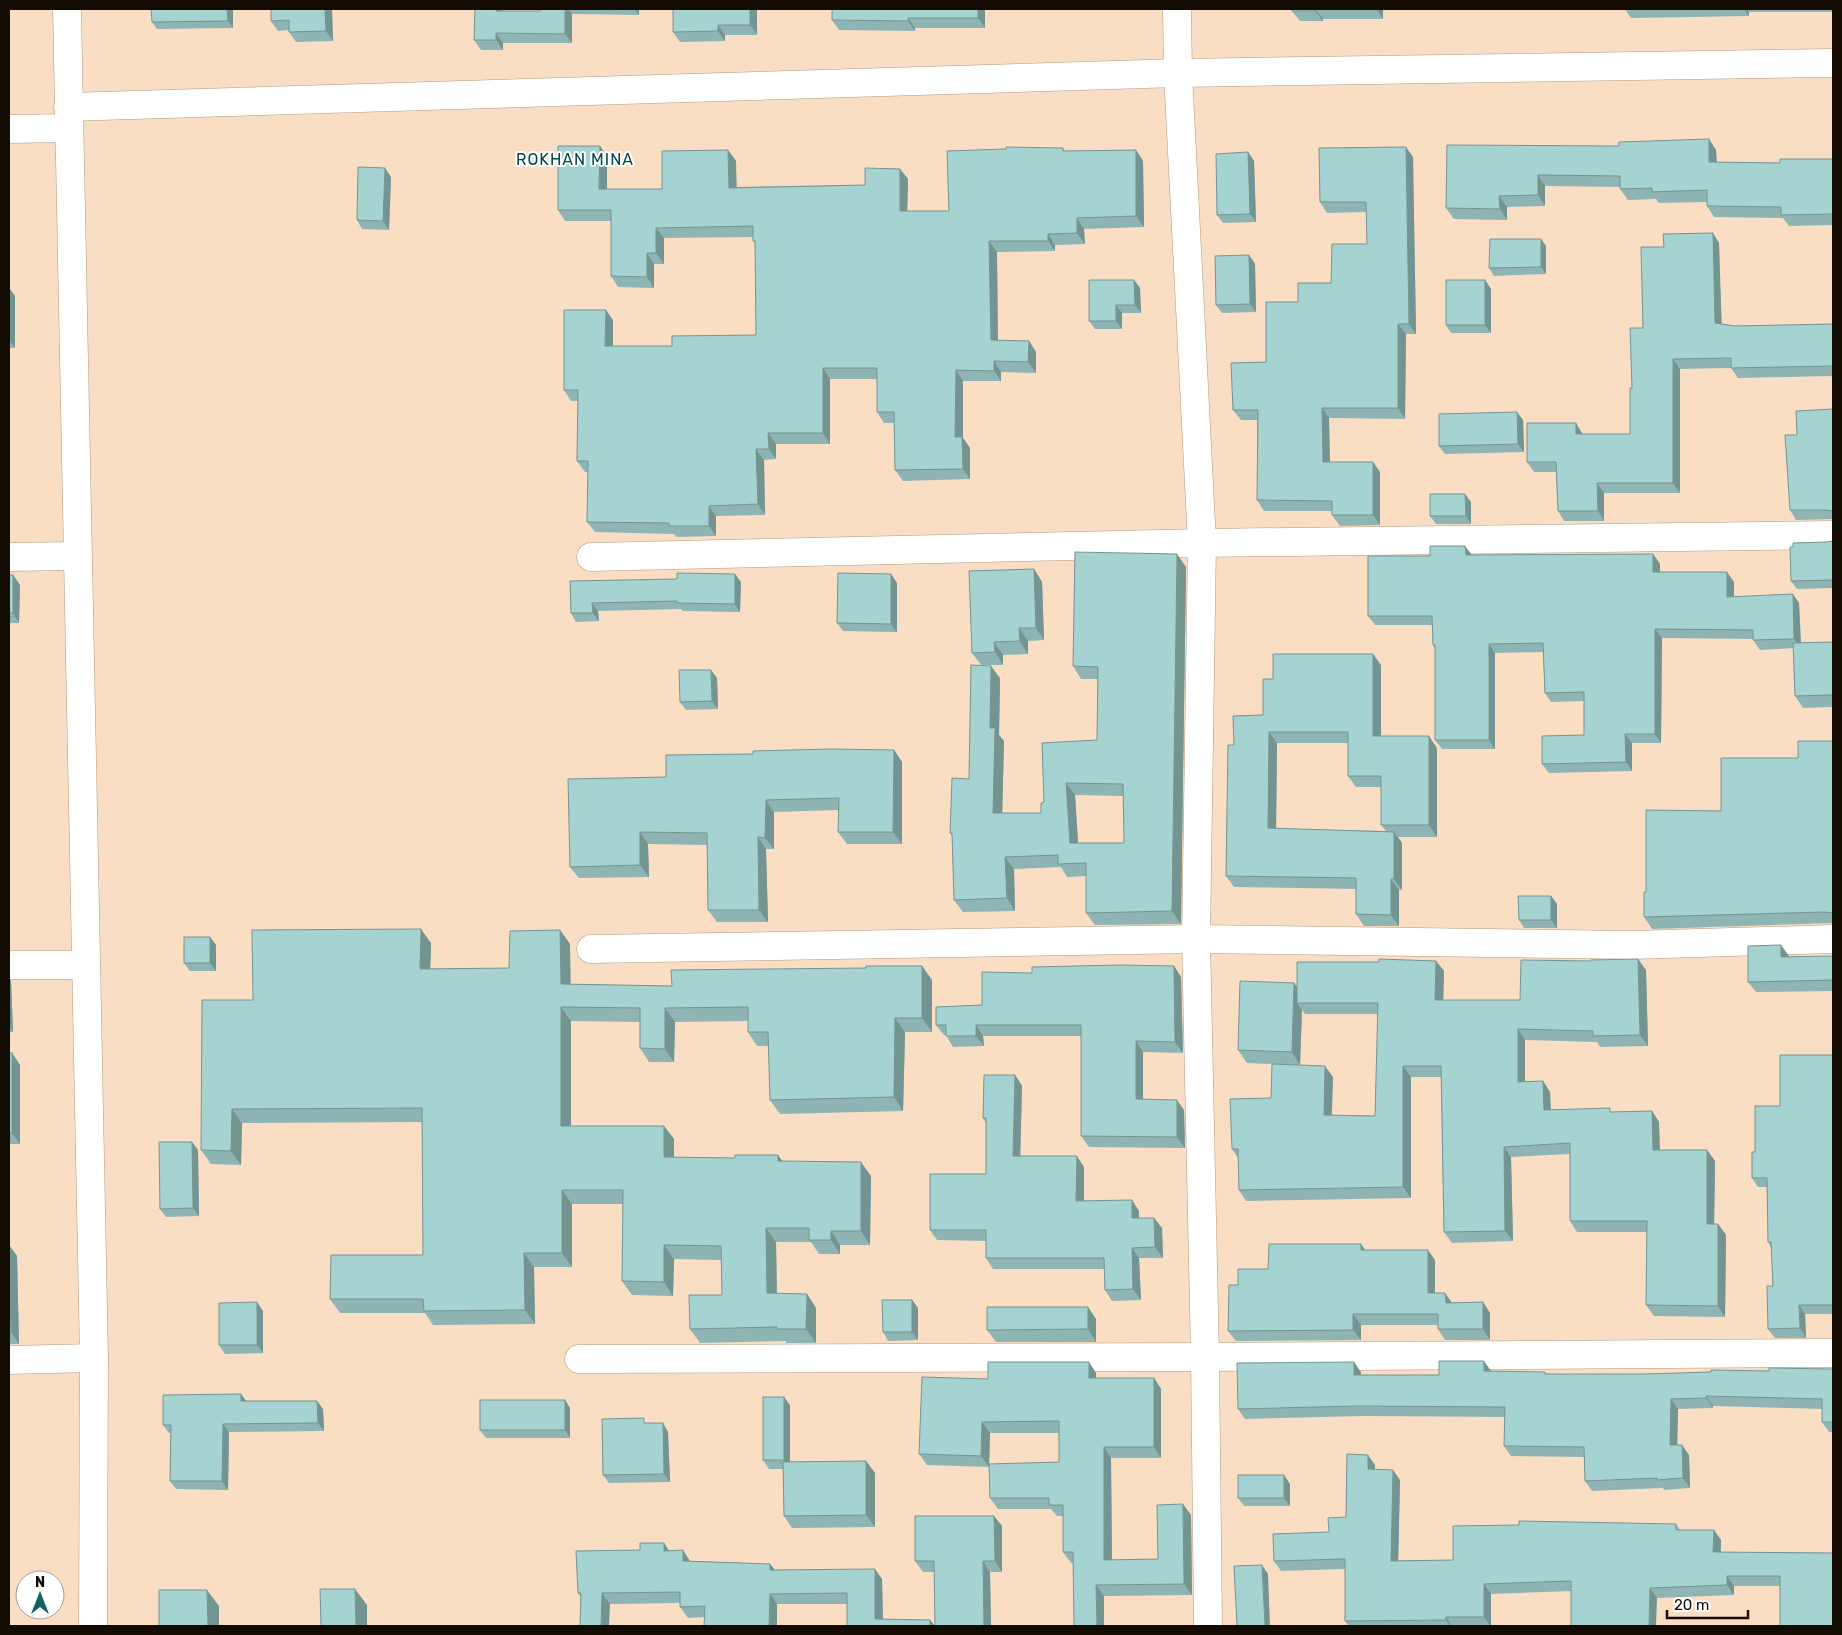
<svg xmlns="http://www.w3.org/2000/svg" width="1842" height="1635" viewBox="0 0 1842 1635" font-family="Rubik,sans-serif">
<style>
.lines{fill:none;stroke-linecap:round;stroke-linejoin:round}
.street-casing{stroke:#b1977c;stroke-width:29}
.street{stroke:#fff;stroke-width:28}
.wall{fill:#8eb5b4;fill-rule:evenodd}
.shaded-wall{fill:#749492}
.building{fill:#a5d3d1;stroke:#749492;fill-rule:evenodd}
.labels{text-anchor:middle;stroke-width:4;stroke-linejoin:round;paint-order:stroke}
.quarter-label{font-size:16px;letter-spacing:1px;fill:#034645;stroke:#fff}
</style>
<rect width="100%" height="100%" fill="#fadec3"/>
<g class="lines">
<g class="street-casing">
<g id="street">
<polyline points="67,9 94,1358 93,1626"/>
<polyline points="1177,9 1178,73 1202,543 1196,939 1205,1357 1208,1626"/>
<polyline points="68,107 1178,73 1833,63"/>
<polyline points="9,129 68,128"/>
<polyline points="9,557 77,556"/>
<polyline points="591,557 1202,543 1833,535"/>
<polyline points="591,949 1196,939 1633,945 1833,939"/>
<polyline points="9,965 85,965"/>
<polyline points="579,1359 1205,1357 1833,1353"/>
<polyline points="9,1360 94,1358"/>
</g>
</g>
<use href="#street" class="street"/>
</g>
<g class="wall">
<polygon points="233,9 233,28 157,29 152,22"/>
<polygon points="332,9 333,41 296,42 289,32 289,30 278,31 271,21"/>
<polygon points="540,9 639,9 639,15 572,14 572,43 503,43 503,50 481,50 474,40 503,11 540,11"/>
<polygon points="673,9 757,9 757,35 725,35 725,41 680,42 673,32"/>
<polygon points="985,9 985,28 915,28 915,31 839,30 832,20"/>
<polygon points="1292,9 1383,9 1383,19 1323,19 1323,21 1300,21 1292,11"/>
<polygon points="1625,9 1833,9 1833,12 1749,12 1749,16 1631,18"/>
<polygon points="1447,145 1716,150 1717,162 1780,163 1833,159 1833,225 1789,226 1783,218 1714,217 1707,206 1707,202 1659,203 1656,199 1628,200 1620,189 1620,187 1545,186 1545,206 1507,207 1507,220 1454,219 1446,208"/>
<polygon points="600,146 607,157 607,189 662,189 728,150 736,161 736,187 865,185 900,169 908,179 907,211 949,211 1063,148 1065,151 1136,150 1143,161 1144,227 1084,229 1085,244 1055,245 1055,251 997,252 998,340 1029,341 1036,352 1036,373 1001,372 1001,381 963,381 963,438 970,448 970,479 903,481 895,470 894,423 884,423 877,412 877,379 830,379 830,444 776,444 776,459 764,460 765,515 716,516 716,536 677,537 674,534 595,532 587,522 588,472 585,472 577,461 578,401 571,401 564,390 613,320 613,346 672,346 756,335 755,243 753,241 753,237 664,238 664,264 654,264 654,288 618,287 611,276 611,221 565,221 558,210"/>
<polygon points="1248,152 1254,161 1256,222 1223,223 1217,215"/>
<polygon points="1413,157 1416,334 1406,334 1405,419 1329,418 1330,462 1380,472 1380,525 1340,526 1332,515 1332,511 1264,511 1257,500 1257,420 1241,420 1233,410 1266,362 1298,302 1331,283 1367,244 1367,212 1327,213 1320,202"/>
<polygon points="391,177 389,230 362,229 357,220"/>
<polygon points="1719,243 1721,324 1735,326 1833,324 1833,376 1738,378 1731,368 1680,369 1680,493 1604,493 1604,521 1564,521 1558,511 1556,472 1534,472 1527,462 1582,433 1582,434 1630,434 1632,388 1643,328 1664,247"/>
<polygon points="1546,246 1546,274 1494,276 1489,268"/>
<polygon points="1249,255 1255,264 1256,312 1222,313 1216,305"/>
<polygon points="1134,280 1140,288 1141,313 1122,313 1122,329 1095,329 1089,321"/>
<polygon points="1485,280 1491,289 1491,333 1451,333 1446,325"/>
<polygon points="9,288 15,296 15,348 9,348"/>
<polygon points="1833,409 1833,519 1796,520 1790,510 1797,435"/>
<polygon points="1523,420 1524,452 1445,454 1439,446"/>
<polygon points="1471,502 1471,524 1436,524 1430,516"/>
<polygon points="1833,541 1833,588 1797,589 1791,581 1793,547 1827,542"/>
<polygon points="1653,554 1660,564 1660,572 1734,582 1734,597 1799,603 1801,643 1833,642 1833,707 1803,708 1795,696 1794,648 1760,650 1753,640 1753,639 1662,638 1661,743 1632,743 1632,771 1549,773 1542,764 1584,735 1584,701 1551,702 1545,693 1543,652 1495,653 1495,749 1442,749 1435,740 1435,649 1433,645 1433,625 1375,625 1368,616 1430,556"/>
<path d="M 1186,567 L 1181,924 L 1095,925 L 1086,913 L 1086,876 L 1067,877 L 1061,867 L 1014,869 L 1015,911 L 963,912 L 954,900 L 952,836 L 950,833 L 969,779 L 1000,678 L 999,735 L 1004,741 L 1002,813 L 1041,813 L 1044,802 L 1097,740 L 1098,679 L 1081,679 L 1073,666 ZM 1075,795 L 1124,796 L 1124,843 L 1078,843 Z"/>
<polygon points="1034,569 1042,582 1044,640 1028,641 1028,654 1003,655 1003,665 981,665 972,653"/>
<polygon points="891,574 897,583 897,632 843,631 837,623"/>
<polygon points="9,575 13,575 20,585 19,623 9,623"/>
<polygon points="570,581 741,582 740,612 683,611 681,609 598,611 599,621 576,622 571,613"/>
<path d="M 1381,665 L 1381,736 L 1437,748 L 1437,837 L 1398,837 L 1402,843 L 1402,890 L 1399,890 L 1399,926 L 1364,926 L 1356,914 L 1356,889 L 1234,887 L 1226,876 L 1263,715 L 1273,679 ZM 1277,743 L 1348,743 L 1348,776 L 1356,787 L 1381,787 L 1381,825 L 1386,831 L 1276,829 Z"/>
<polygon points="717,678 718,709 686,710 680,702"/>
<polygon points="1833,741 1833,923 1652,929 1644,917 1646,892 1721,811 1798,758"/>
<polygon points="894,750 902,762 902,844 847,844 838,832 838,810 774,812 774,849 766,849 768,922 717,922 708,910 707,845 648,844 649,877 579,878 570,867 666,777"/>
<polygon points="1551,896 1557,904 1557,928 1524,928 1519,920"/>
<polygon points="560,930 570,944 570,984 672,986 866,968 922,966 932,980 932,1032 905,1032 903,1111 780,1114 770,1100 769,1046 757,1046 748,1032 748,1021 675,1022 674,1062 649,1062 640,1048 640,1022 571,1021 571,1126 664,1126 674,1139 674,1157 735,1158 778,1155 782,1161 871,1176 870,1245 840,1245 840,1254 819,1254 811,1242 776,1242 777,1293 807,1294 816,1308 816,1343 786,1343 786,1341 700,1343 690,1329 722,1295 721,1260 674,1259 673,1296 632,1295 622,1281 623,1204 572,1204 572,1267 534,1267 535,1324 433,1325 425,1313 340,1313 330,1299 423,1255 422,1122 242,1123 241,1165 211,1164 201,1150 253,1000 431,943 430,969 509,968"/>
<polygon points="210,937 216,945 216,971 190,971 184,963"/>
<polygon points="1789,956 1789,957 1833,956 1833,991 1756,992 1748,982"/>
<polygon points="1436,961 1444,971 1443,1000 1520,1000 1646,970 1648,1046 1600,1047 1597,1042 1525,1040 1525,1081 1543,1081 1550,1092 1551,1110 1613,1112 1652,1111 1659,1122 1660,1150 1707,1150 1715,1161 1714,1224 1718,1224 1726,1235 1725,1317 1654,1316 1646,1305 1647,1232 1577,1232 1570,1221 1570,1154 1511,1157 1513,1241 1452,1243 1444,1232 1441,1077 1411,1077 1411,1198 1246,1201 1239,1190 1238,1158 1232,1149 1271,1098 1333,1077 1332,1115 1375,1116 1378,1014 1305,1014 1302,1010 1300,1065 1247,1063 1238,1050 1294,983 1297,987 1379,962"/>
<polygon points="1174,966 1181,977 1183,1053 1143,1052 1143,1100 1184,1110 1185,1148 1089,1147 1081,1136 1081,1036 983,1036 984,1046 953,1047 946,1035 944,1035 936,1025 982,1005 1032,973"/>
<polygon points="9,977 11,981 13,1032 9,1032"/>
<polygon points="9,1053 12,1053 20,1065 20,1144 9,1144"/>
<polygon points="1833,1055 1833,1314 1805,1314 1806,1338 1775,1338 1768,1329 1773,1286 1771,1247 1768,1242 1767,1187 1758,1187 1752,1178 1755,1152 1780,1106"/>
<polygon points="1015,1075 1022,1086 1020,1156 1084,1167 1084,1201 1139,1211 1139,1218 1154,1218 1162,1228 1163,1258 1139,1258 1141,1300 1112,1301 1105,1290 1104,1269 993,1269 986,1258 986,1241 937,1240 930,1230 986,1174 986,1123 983,1118"/>
<polygon points="192,1142 198,1150 199,1216 166,1217 160,1209"/>
<polygon points="1361,1244 1365,1250 1435,1260 1435,1293 1452,1303 1483,1302 1490,1313 1490,1340 1445,1340 1438,1329 1438,1325 1361,1325 1361,1340 1236,1341 1228,1331 1238,1285 1268,1269"/>
<polygon points="9,1245 17,1256 19,1344 9,1344"/>
<polygon points="912,1300 918,1308 918,1340 888,1341 883,1332"/>
<polygon points="263,1311 263,1353 225,1354 219,1345"/>
<polygon points="1096,1319 1096,1342 996,1342 987,1330"/>
<polygon points="1089,1362 1096,1373 1096,1378 1154,1378 1161,1389 1161,1458 1111,1458 1112,1560 1158,1559 1191,1515 1192,1595 1104,1596 1073,1563 1071,1563 1063,1552 1063,1516 1057,1516 1051,1509 998,1509 990,1498 1059,1462 1059,1433 990,1433 989,1467 927,1465 919,1454 988,1379"/>
<polygon points="1833,1369 1833,1432 1829,1432 1822,1422 1822,1409 1713,1406 1713,1408 1678,1409 1677,1445 1689,1455 1690,1488 1664,1490 1663,1488 1592,1491 1585,1481 1584,1457 1511,1456 1504,1446 1505,1417 1363,1416 1245,1419 1238,1409 1361,1372 1361,1375 1439,1375 1491,1371 1545,1372 1547,1374 1645,1374"/>
<polygon points="565,1400 570,1408 570,1438 486,1438 480,1430"/>
<polygon points="246,1401 323,1409 324,1431 229,1432 228,1490 176,1489 170,1481 171,1433 169,1433 163,1425"/>
<polygon points="790,1405 790,1462 866,1461 875,1473 875,1527 792,1528 784,1516 783,1469 769,1469 763,1460"/>
<polygon points="663,1423 668,1432 670,1482 609,1483 603,1475"/>
<polygon points="1375,1465 1375,1469 1400,1480 1398,1561 1453,1560 1676,1524 1680,1530 1721,1540 1721,1552 1833,1553 1780,1586 1734,1586 1734,1595 1657,1598 1571,1591 1491,1594 1491,1626 1349,1626 1345,1621 1345,1569 1281,1571 1274,1561 1329,1532 1346,1517"/>
<polygon points="1290,1484 1290,1506 1244,1506 1238,1498"/>
<polygon points="994,1516 1002,1526 1002,1572 990,1572 991,1626 935,1626 934,1572 923,1572 915,1561"/>
<polygon points="664,1543 669,1551 690,1561 770,1564 775,1570 882,1579 883,1619 930,1620 935,1626 847,1626 847,1604 777,1604 777,1626 704,1626 704,1617 688,1618 680,1607 680,1603 610,1604 581,1597 578,1593 640,1550"/>
</g>
<g class="shaded-wall">
<polygon points="227,9 233,9 233,28 228,21"/>
<polygon points="325,9 332,9 333,41 326,31"/>
<polygon points="496,9 503,9 503,21 496,11"/>
<polygon points="565,9 568,9 572,14 572,43 565,34"/>
<polygon points="634,9 639,9 639,15"/>
<polygon points="750,9 757,9 757,35 750,25"/>
<polygon points="978,9 985,9 985,28 978,18"/>
<polygon points="1315,9 1323,19 1323,21 1315,11"/>
<polygon points="1376,9 1383,9 1383,19"/>
<polygon points="1744,9 1747,9 1749,12 1749,16"/>
<polygon points="908,18 915,28 915,31 908,21"/>
<polygon points="718,25 725,35 725,41 718,31"/>
<polygon points="496,33 503,43 503,50 496,40"/>
<polygon points="1709,139 1716,150 1717,173 1709,162"/>
<polygon points="600,146 607,157 607,200 599,189"/>
<polygon points="1406,147 1413,157 1416,334 1409,324"/>
<polygon points="728,150 736,161 737,198 729,188"/>
<polygon points="1136,150 1143,161 1144,227 1136,216"/>
<polygon points="1248,152 1254,161 1256,222 1250,214"/>
<polygon points="385,168 391,177 389,230 383,221"/>
<polygon points="900,169 908,179 907,222 900,211"/>
<polygon points="1538,175 1545,186 1545,206 1538,195"/>
<polygon points="1499,196 1507,207 1507,220 1500,209"/>
<polygon points="1077,218 1084,229 1085,244 1077,233"/>
<polygon points="656,228 664,238 664,264 656,253"/>
<polygon points="1713,233 1719,243 1722,333 1715,323"/>
<polygon points="1048,234 1055,245 1055,251 1048,241"/>
<polygon points="1541,239 1546,246 1546,274 1541,267"/>
<polygon points="989,241 997,252 998,351 991,340"/>
<polygon points="647,253 654,264 654,288 647,277"/>
<polygon points="1249,255 1255,264 1256,312 1250,304"/>
<polygon points="1134,280 1140,288 1141,313 1135,305"/>
<polygon points="1485,280 1491,289 1491,333 1485,325"/>
<polygon points="9,288 15,296 15,348 9,340"/>
<polygon points="1116,305 1122,313 1122,329 1116,321"/>
<polygon points="606,310 613,320 613,357 605,346"/>
<polygon points="1398,324 1406,334 1405,419 1398,408"/>
<polygon points="1029,341 1036,352 1036,373 1028,362"/>
<polygon points="1673,359 1680,369 1680,493 1673,483"/>
<polygon points="994,361 1001,372 1001,381 994,371"/>
<polygon points="823,368 830,379 830,444 823,433"/>
<polygon points="956,370 963,381 963,438 970,448 970,479 963,469 955,437"/>
<polygon points="1322,408 1329,418 1330,472 1323,462"/>
<polygon points="1517,412 1523,420 1524,452 1518,444"/>
<polygon points="1576,423 1582,433 1582,444 1576,434"/>
<polygon points="768,433 776,444 776,459 769,449"/>
<polygon points="756,449 764,460 765,515 758,504"/>
<polygon points="1373,462 1380,472 1380,525 1373,515"/>
<polygon points="1597,483 1604,493 1604,521 1598,511"/>
<polygon points="1465,494 1471,502 1471,524 1466,516"/>
<polygon points="709,506 716,516 716,536 709,526"/>
<polygon points="1465,546 1472,555 1466,555"/>
<polygon points="1177,554 1186,567 1181,924 1172,911"/>
<polygon points="1653,554 1660,564 1660,581 1653,572"/>
<polygon points="1034,569 1042,582 1044,640 1036,628"/>
<polygon points="1727,572 1734,582 1734,606 1727,597"/>
<polygon points="735,574 741,582 740,612 735,604"/>
<polygon points="891,574 897,583 897,632 891,624"/>
<polygon points="13,575 20,585 19,623 13,613"/>
<polygon points="1793,594 1799,603 1801,648 1794,639"/>
<polygon points="592,603 598,611 599,621 593,613"/>
<polygon points="1019,628 1028,641 1028,654 1020,641"/>
<polygon points="1655,629 1662,638 1661,743 1655,734"/>
<polygon points="994,642 1003,655 1003,665 995,652"/>
<polygon points="1489,644 1495,653 1495,749 1489,740"/>
<polygon points="1373,654 1381,665 1381,748 1373,736"/>
<polygon points="991,666 1000,678 999,735 1004,741 1002,825 993,813 990,728"/>
<polygon points="711,670 717,678 718,709 712,701"/>
<polygon points="1269,732 1277,743 1276,840 1268,828"/>
<polygon points="1625,734 1632,743 1632,771 1626,762"/>
<polygon points="1429,736 1437,748 1437,837 1429,825"/>
<polygon points="894,750 902,762 902,844 893,832"/>
<polygon points="1066,783 1075,795 1079,856 1070,843"/>
<polygon points="766,800 774,812 774,849 765,838"/>
<polygon points="640,832 648,844 649,877 640,865"/>
<polygon points="1394,832 1402,843 1402,890 1394,879"/>
<polygon points="758,837 766,849 768,922 759,910"/>
<polygon points="1005,857 1014,869 1015,911 1007,898"/>
<polygon points="1391,879 1399,890 1399,926 1391,915"/>
<polygon points="1551,896 1557,904 1557,928 1551,920"/>
<polygon points="421,929 431,943 430,983 420,969"/>
<polygon points="560,930 570,944 571,998 561,984"/>
<polygon points="210,937 216,945 216,971 210,963"/>
<polygon points="1781,945 1789,956 1789,968 1781,957"/>
<polygon points="1638,959 1646,970 1648,1046 1640,1035"/>
<polygon points="1436,961 1444,971 1443,1011 1435,1000"/>
<polygon points="922,966 932,980 932,1032 922,1018"/>
<polygon points="1174,966 1181,977 1183,1053 1175,1042"/>
<polygon points="9,977 11,981 13,1032 9,1026"/>
<polygon points="1294,983 1303,995 1297,1003 1302,1010 1300,1065 1292,1052"/>
<polygon points="561,1007 571,1021 571,1139 561,1126"/>
<polygon points="665,1008 675,1022 674,1062 665,1049"/>
<polygon points="895,1018 905,1032 903,1111 894,1097"/>
<polygon points="976,1025 983,1036 984,1046 976,1036"/>
<polygon points="1518,1029 1525,1040 1525,1092 1518,1082"/>
<polygon points="1136,1041 1143,1052 1143,1110 1136,1099"/>
<polygon points="12,1053 20,1065 20,1144 12,1133"/>
<polygon points="1325,1066 1333,1077 1331,1126 1324,1115"/>
<polygon points="1403,1066 1411,1077 1411,1198 1403,1187"/>
<polygon points="1015,1075 1022,1086 1020,1166 1013,1156"/>
<polygon points="1543,1081 1550,1092 1551,1121 1544,1110"/>
<polygon points="1177,1100 1184,1110 1185,1148 1177,1137"/>
<polygon points="232,1109 242,1123 241,1165 231,1151"/>
<polygon points="1652,1111 1659,1122 1660,1161 1653,1150"/>
<polygon points="664,1126 674,1139 674,1171 664,1157"/>
<polygon points="192,1142 198,1150 199,1216 193,1208"/>
<polygon points="1504,1147 1511,1157 1513,1241 1505,1231"/>
<polygon points="1707,1150 1715,1161 1714,1235 1707,1224"/>
<polygon points="778,1155 788,1169 778,1161"/>
<polygon points="1077,1156 1084,1167 1084,1212 1076,1201"/>
<polygon points="861,1162 871,1176 870,1245 861,1231"/>
<polygon points="562,1190 572,1204 572,1267 562,1253"/>
<polygon points="1132,1200 1139,1211 1139,1228 1132,1218"/>
<polygon points="1154,1218 1162,1228 1163,1258 1155,1247"/>
<polygon points="1718,1224 1726,1235 1725,1317 1718,1306"/>
<polygon points="766,1228 776,1242 777,1307 767,1293"/>
<polygon points="831,1231 840,1245 840,1254 831,1240"/>
<polygon points="1361,1244 1368,1255 1361,1250"/>
<polygon points="9,1245 17,1256 19,1344 11,1332"/>
<polygon points="664,1245 674,1259 673,1296 664,1282"/>
<polygon points="1132,1248 1139,1258 1141,1300 1133,1289"/>
<polygon points="1428,1250 1435,1260 1435,1304 1428,1293"/>
<polygon points="524,1253 534,1267 535,1324 525,1310"/>
<polygon points="1445,1293 1453,1304 1446,1303"/>
<polygon points="807,1294 816,1308 816,1343 806,1329"/>
<polygon points="912,1300 918,1308 918,1340 912,1332"/>
<polygon points="257,1302 263,1311 263,1353 257,1345"/>
<polygon points="1483,1302 1490,1313 1490,1340 1483,1329"/>
<polygon points="1799,1305 1805,1314 1806,1338 1800,1328"/>
<polygon points="1088,1307 1096,1319 1096,1342 1088,1329"/>
<polygon points="1353,1314 1361,1325 1361,1340 1353,1330"/>
<polygon points="1484,1361 1491,1371 1484,1371"/>
<polygon points="1089,1362 1096,1373 1096,1389 1089,1378"/>
<polygon points="1354,1362 1361,1372 1361,1385 1354,1375"/>
<polygon points="1154,1378 1161,1389 1161,1458 1154,1447"/>
<polygon points="241,1394 247,1402 241,1401"/>
<polygon points="1706,1396 1713,1406 1713,1408 1706,1398"/>
<polygon points="784,1397 790,1405 790,1469 784,1460"/>
<polygon points="1671,1399 1678,1409 1677,1455 1670,1445"/>
<polygon points="565,1400 570,1408 570,1438 565,1430"/>
<polygon points="317,1401 323,1409 324,1431 318,1423"/>
<polygon points="982,1422 990,1433 989,1467 981,1456"/>
<polygon points="663,1423 668,1432 670,1482 664,1474"/>
<polygon points="223,1424 229,1432 228,1490 222,1481"/>
<polygon points="1682,1445 1689,1455 1690,1488 1683,1478"/>
<polygon points="1104,1447 1111,1458 1112,1571 1104,1560"/>
<polygon points="1368,1455 1375,1465 1375,1479 1368,1469"/>
<polygon points="866,1461 875,1473 875,1527 866,1515"/>
<polygon points="1393,1470 1400,1480 1398,1571 1391,1561"/>
<polygon points="1284,1475 1290,1484 1290,1506 1284,1498"/>
<polygon points="1183,1504 1191,1515 1192,1595 1184,1584"/>
<polygon points="994,1516 1002,1526 1002,1572 995,1561"/>
<polygon points="1714,1530 1721,1540 1720,1562 1713,1552"/>
<polygon points="664,1543 671,1554 664,1551"/>
<polygon points="683,1550 690,1561 683,1561"/>
<polygon points="983,1561 990,1572 991,1626 984,1626"/>
<polygon points="770,1564 778,1574 770,1570"/>
<polygon points="1262,1565 1268,1574 1270,1626 1265,1626"/>
<polygon points="875,1569 882,1579 883,1626 875,1619"/>
<polygon points="1727,1576 1734,1586 1734,1595 1727,1585"/>
<polygon points="1484,1584 1491,1594 1491,1626 1490,1626 1484,1617"/>
<polygon points="1096,1585 1104,1596 1104,1626 1097,1626"/>
<polygon points="1650,1588 1657,1598 1656,1626 1649,1626"/>
<polygon points="355,1589 367,1605 367,1626 356,1626"/>
<polygon points="207,1590 219,1606 219,1626 208,1626"/>
<polygon points="602,1593 610,1604 609,1626 601,1626"/>
<polygon points="770,1594 777,1604 777,1626 769,1626"/>
<polygon points="1446,1617 1452,1626 1450,1626 1446,1620"/>
<polygon points="930,1620 935,1626 930,1626"/>
</g>
<g class="building">
<polygon points="151,9 227,9 228,21 152,22"/>
<polygon points="271,9 325,9 326,31 289,32 289,20 271,21"/>
<polygon points="475,9 496,9 496,11 540,11 540,9 565,9 565,34 496,33 496,40 474,40"/>
<polygon points="673,9 750,9 750,25 718,25 718,31 673,32"/>
<polygon points="832,9 978,9 978,18 908,18 908,21 832,20"/>
<rect x="1292" y="9" width="23" height="2"/>
<polygon points="1709,139 1709,162 1780,163 1780,159 1833,159 1833,214 1781,215 1781,207 1707,206 1707,190 1652,192 1652,188 1620,189 1620,176 1538,175 1538,195 1499,196 1500,209 1446,208 1447,145 1619,146 1619,142"/>
<polygon points="558,146 600,146 599,189 662,189 662,151 728,150 729,188 865,185 865,168 900,169 900,211 949,211 947,151 1006,149 1006,147 1063,148 1063,151 1136,150 1136,216 1077,218 1077,233 1048,234 1048,241 989,241 991,340 1029,341 1028,362 994,361 994,371 956,370 955,437 962,437 963,469 895,470 894,412 877,412 877,368 823,368 823,433 768,433 769,449 756,449 758,504 709,506 709,526 669,526 669,523 587,522 588,461 577,461 578,390 564,390 564,310 606,310 605,346 672,346 672,336 756,335 755,241 753,241 753,226 656,228 656,253 647,253 647,277 611,276 611,210 558,210"/>
<polygon points="1406,147 1409,324 1398,324 1398,408 1322,408 1323,462 1373,462 1373,515 1332,515 1332,501 1257,500 1258,410 1233,410 1231,363 1266,362 1266,302 1298,302 1298,283 1331,283 1332,244 1367,244 1366,202 1320,202 1319,148"/>
<polygon points="1248,152 1250,214 1217,215 1216,154"/>
<polygon points="358,167 385,168 383,221 357,220"/>
<polygon points="1713,233 1715,323 1735,326 1833,324 1833,366 1731,368 1731,358 1673,359 1673,483 1597,483 1598,511 1558,511 1556,462 1527,462 1527,423 1576,423 1576,434 1630,434 1630,388 1632,388 1630,328 1643,328 1641,247 1664,247 1663,234"/>
<polygon points="1490,239 1541,239 1541,267 1489,268"/>
<polygon points="1249,255 1250,304 1216,305 1215,256"/>
<polygon points="1089,280 1134,280 1135,305 1116,305 1116,321 1089,321"/>
<rect x="1446" y="280" width="39" height="45"/>
<polygon points="1833,409 1833,511 1826,510 1790,510 1785,435 1797,435 1796,411"/>
<polygon points="1517,412 1518,444 1439,446 1439,414"/>
<polygon points="1430,494 1465,494 1466,516 1430,516"/>
<polygon points="1833,541 1833,580 1791,581 1790,547 1793,547 1793,543 1827,542"/>
<polygon points="1430,546 1465,546 1466,555 1653,554 1653,572 1727,572 1727,597 1793,594 1794,639 1753,640 1753,630 1655,629 1655,734 1625,734 1626,762 1542,764 1542,736 1584,735 1584,692 1545,693 1543,643 1489,644 1489,740 1435,740 1435,645 1433,645 1432,616 1368,616 1368,556 1430,556"/>
<path d="M 1075,552 L 1177,554 L 1172,911 L 1086,913 L 1086,863 L 1058,864 L 1058,855 L 1005,857 L 1007,898 L 954,900 L 952,833 L 950,833 L 952,778 L 969,779 L 971,665 L 991,666 L 990,728 L 995,728 L 993,813 L 1041,813 L 1041,803 L 1044,802 L 1042,743 L 1097,740 L 1098,667 L 1073,666 ZM 1066,783 L 1123,784 L 1124,843 L 1070,843 Z"/>
<polygon points="1034,569 1036,628 1019,628 1020,641 994,642 995,652 972,653 969,571"/>
<polygon points="677,573 735,574 735,604 677,603 677,601 592,603 593,613 571,613 570,581 677,579"/>
<polygon points="838,573 891,574 891,624 837,623"/>
<rect x="9" y="575" width="4" height="38"/>
<polygon points="1833,642 1833,695 1795,696 1793,643"/>
<polygon points="1273,654 1373,654 1373,736 1429,736 1429,825 1381,825 1381,776 1348,776 1348,732 1269,732 1268,828 1394,832 1394,879 1391,879 1391,915 1356,914 1356,878 1226,876 1228,745 1234,745 1233,716 1263,715 1263,679 1273,679"/>
<polygon points="679,670 711,670 712,701 680,702"/>
<polygon points="1798,741 1833,741 1833,913 1824,912 1644,917 1644,892 1646,892 1646,810 1721,811 1721,758 1798,758"/>
<polygon points="831,749 894,750 893,832 838,832 839,798 766,800 765,838 758,837 759,910 708,910 707,833 640,832 640,865 570,867 568,779 666,777 666,755 753,754 753,751"/>
<polygon points="1518,896 1551,896 1551,920 1519,920"/>
<polygon points="421,929 420,969 509,968 510,931 560,930 561,984 672,986 671,970 866,968 866,966 922,966 922,1018 895,1018 894,1097 770,1100 768,1032 748,1032 748,1007 665,1008 665,1049 640,1048 640,1008 561,1007 561,1126 664,1126 664,1157 735,1158 735,1155 778,1155 778,1161 861,1162 861,1231 831,1231 831,1240 809,1240 809,1228 766,1228 767,1293 807,1294 806,1329 777,1329 777,1327 690,1329 689,1295 722,1295 721,1246 664,1245 664,1282 622,1281 623,1190 562,1190 562,1253 524,1253 525,1310 424,1311 423,1299 330,1299 331,1255 423,1255 422,1108 232,1109 231,1151 201,1150 202,1000 253,1000 252,930"/>
<rect x="184" y="937" width="26" height="26"/>
<polygon points="1781,945 1781,957 1833,956 1833,980 1748,982 1748,946"/>
<polygon points="1379,959 1436,961 1435,1000 1520,1000 1521,960 1591,961 1591,960 1638,959 1640,1035 1593,1036 1593,1031 1518,1029 1518,1082 1543,1081 1544,1110 1610,1108 1610,1112 1652,1111 1653,1150 1707,1150 1707,1224 1718,1224 1718,1306 1646,1305 1647,1221 1570,1221 1570,1143 1504,1147 1505,1231 1444,1232 1441,1066 1403,1066 1403,1187 1239,1190 1238,1149 1232,1149 1230,1099 1271,1098 1272,1064 1325,1066 1324,1115 1375,1116 1378,1003 1297,1003 1297,962 1379,962"/>
<polygon points="1121,965 1174,966 1175,1042 1136,1041 1136,1099 1177,1100 1177,1137 1081,1136 1081,1025 976,1025 976,1036 946,1036 946,1025 936,1025 936,1007 982,1005 982,972 1032,973 1032,967"/>
<polygon points="1240,981 1294,983 1292,1052 1238,1050"/>
<rect x="9" y="1053" width="3" height="80"/>
<polygon points="1780,1055 1833,1055 1833,1305 1799,1305 1800,1328 1768,1329 1767,1286 1773,1286 1771,1242 1768,1242 1767,1178 1752,1178 1752,1152 1755,1152 1755,1106 1780,1106"/>
<polygon points="984,1075 1015,1075 1013,1156 1077,1156 1076,1201 1132,1200 1132,1218 1154,1218 1155,1247 1132,1248 1133,1289 1105,1290 1104,1258 986,1258 986,1230 930,1230 930,1174 986,1174 986,1118 983,1118"/>
<polygon points="159,1142 192,1142 193,1208 160,1209"/>
<polygon points="1269,1244 1361,1244 1361,1250 1428,1250 1428,1293 1445,1293 1446,1303 1483,1302 1483,1329 1438,1329 1438,1314 1353,1314 1353,1330 1228,1331 1229,1285 1238,1285 1238,1269 1268,1269"/>
<polygon points="9,1271 11,1332 9,1332"/>
<polygon points="882,1300 912,1300 912,1332 883,1332"/>
<polygon points="257,1302 257,1345 219,1345 219,1303"/>
<polygon points="987,1307 1088,1307 1088,1329 987,1330"/>
<polygon points="1439,1361 1484,1361 1484,1371 1545,1372 1545,1374 1645,1374 1711,1372 1711,1370 1769,1371 1769,1368 1833,1369 1833,1422 1822,1422 1822,1399 1706,1396 1706,1398 1671,1399 1670,1445 1682,1445 1683,1478 1657,1480 1657,1478 1585,1481 1584,1447 1504,1446 1505,1407 1356,1406 1238,1409 1237,1363 1354,1362 1354,1375 1439,1375"/>
<polygon points="988,1362 1089,1362 1089,1378 1154,1378 1154,1447 1104,1447 1104,1560 1158,1559 1157,1505 1183,1504 1184,1584 1096,1585 1097,1626 1074,1626 1073,1552 1063,1552 1063,1505 1049,1505 1049,1498 990,1498 989,1464 1059,1462 1059,1421 982,1422 981,1456 919,1454 922,1377 988,1379"/>
<polygon points="241,1394 241,1401 317,1401 318,1423 223,1424 222,1481 170,1481 171,1425 163,1425 163,1395"/>
<rect x="763" y="1397" width="21" height="63"/>
<rect x="480" y="1400" width="85" height="30"/>
<polygon points="644,1418 644,1423 663,1423 664,1474 603,1475 602,1419"/>
<polygon points="1347,1454 1368,1455 1368,1469 1393,1470 1391,1561 1453,1560 1453,1526 1519,1525 1519,1521 1676,1524 1676,1530 1714,1530 1713,1552 1833,1553 1833,1626 1780,1626 1780,1576 1727,1576 1727,1585 1650,1588 1649,1626 1571,1626 1571,1581 1484,1584 1484,1617 1446,1617 1446,1620 1345,1621 1345,1559 1274,1561 1273,1534 1329,1532 1328,1518 1346,1517"/>
<polygon points="866,1461 866,1515 784,1516 783,1462"/>
<rect x="1238" y="1475" width="46" height="23"/>
<polygon points="915,1516 994,1516 995,1561 983,1561 984,1626 935,1626 934,1561 915,1561"/>
<polygon points="640,1543 664,1543 664,1551 683,1550 683,1561 770,1564 770,1570 875,1569 875,1619 930,1620 930,1626 847,1626 847,1593 770,1594 769,1626 704,1626 705,1606 680,1607 680,1592 602,1593 601,1626 580,1626 581,1593 578,1593 576,1551 640,1550"/>
<polygon points="1262,1565 1265,1626 1237,1626 1234,1566"/>
<polygon points="320,1589 355,1589 356,1626 321,1626"/>
<polygon points="159,1590 207,1590 208,1626 159,1626"/>
</g>
<g class="labels">
<g class="quarter-label">
<text x="575" y="165">ROKHAN MINA</text>
</g>
</g>
<rect width="1842" height="1635" fill="none" stroke="#140b03" stroke-width="20"/>
<g transform="translate(40 1595)"><circle r="24" fill="#ffffff" stroke="#a19d9a"/>
<path d="M0-4L9 19L0 12L-9 19Z" fill="#116261"/>
<text y="-8" font-size="14" font-weight="bold" text-anchor="middle" fill="#140b03">N</text>
</g>
<path d="M1667 1610v8h81v-8" fill="none" stroke="#140b03" stroke-width="2.5"/>
<text x="1674" y="1610" font-size="15" fill="#140b03" stroke="#ffffff" stroke-width="4" paint-order="stroke">20 m</text>
</svg>
